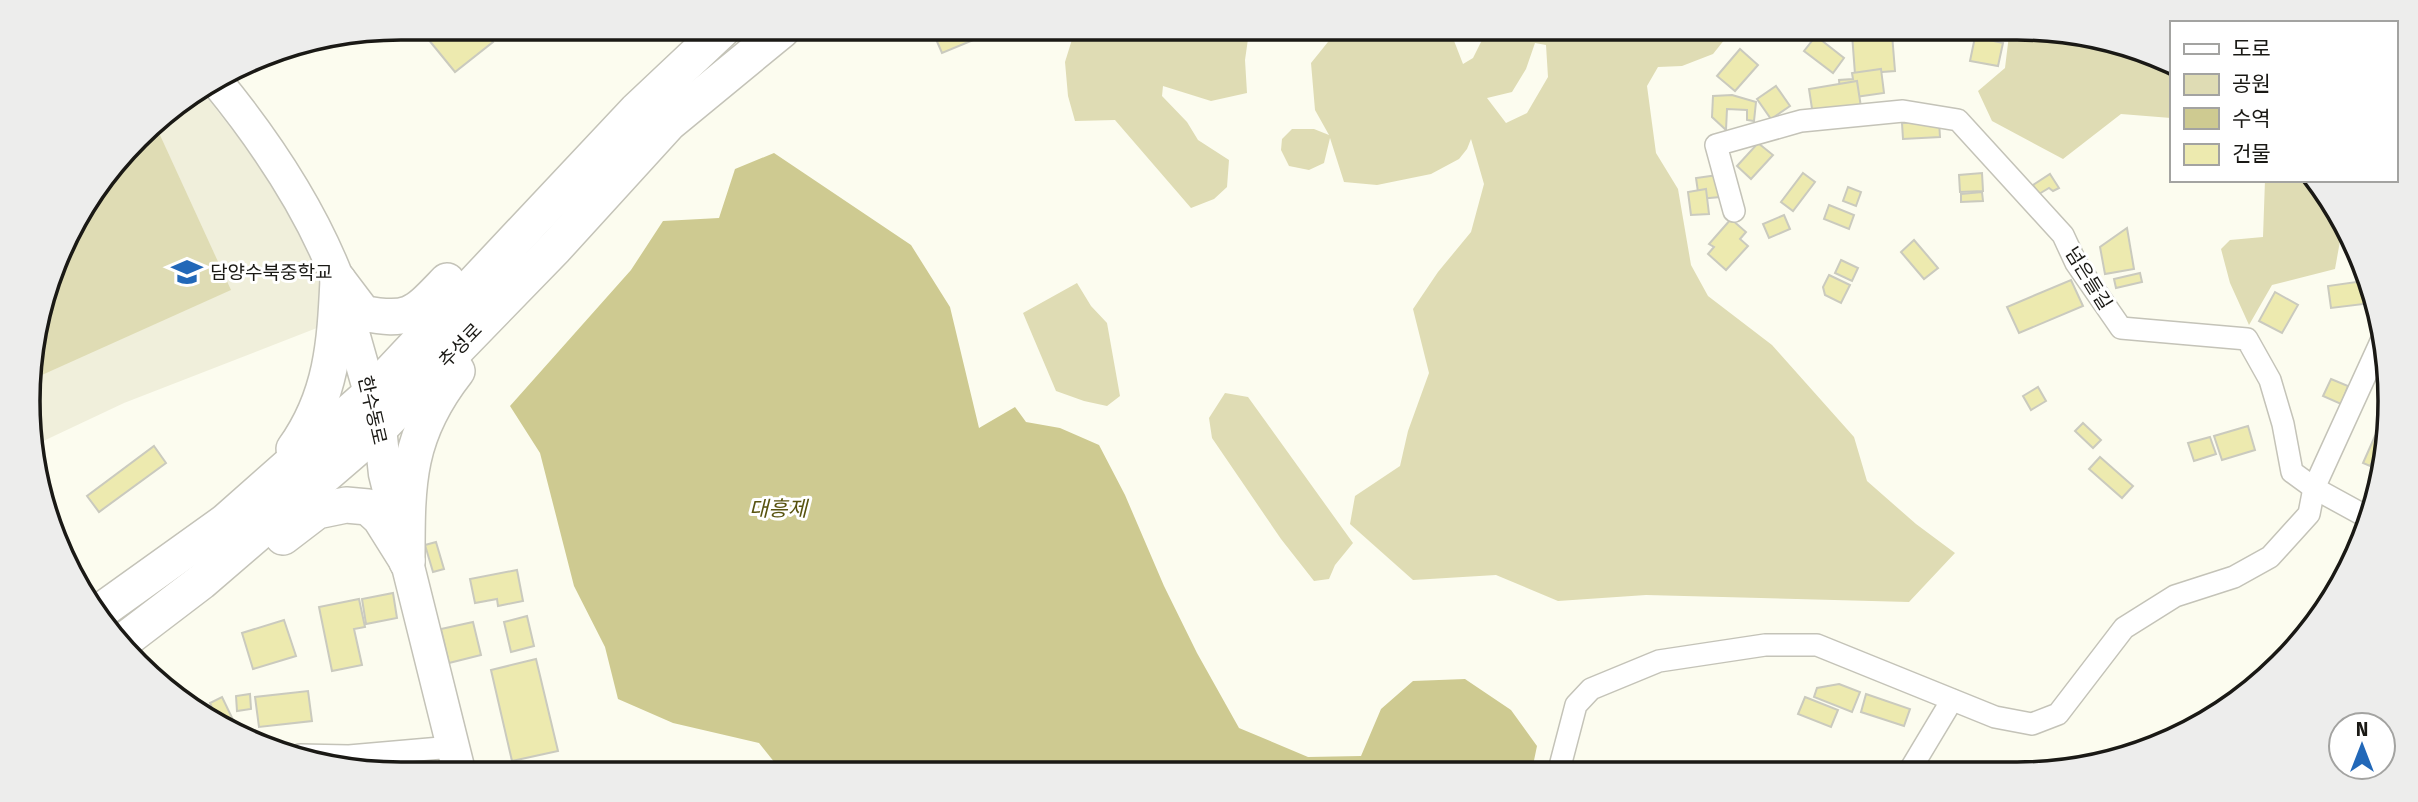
<svg xmlns="http://www.w3.org/2000/svg" width="2418" height="802" viewBox="0 0 2418 802" font-family="'Fira Sans','Noto Sans KR',sans-serif">
<style>
.built{fill:#f0efdb}
.green{fill:#dfdcb4;fill-rule:evenodd}
.water{fill:#ceca91}
.building{fill:#edeaaf;stroke:#cacabe;stroke-width:2}
.lines{fill:none;stroke-linecap:round;stroke-linejoin:round}
.street-casing{stroke:#c4c3b8;stroke-width:24}
.secondary-casing{stroke:#c4c3b8;stroke-width:35}
.primary-casing{stroke:#c4c3b8;stroke-width:38}
.street{stroke:#fff;stroke-width:21}
.secondary{stroke:#fff;stroke-width:32}
.primary{stroke:#fff;stroke-width:35}
.labels{text-anchor:middle;stroke-width:6;stroke-linejoin:round;paint-order:stroke}
.poi-label{font-size:19px;fill:#1a1915;stroke:#fff;text-anchor:start}
.street-label{font-size:19px;fill:#1a1915;stroke:#fff}
.water-label{font-size:21px;font-style:italic;fill:#585310;stroke:#fff}
.rim{fill:none;stroke:#1a1915;stroke-width:3.5}
</style>
<rect width="100%" height="100%" fill="#fcfcef"/>
<polygon class="built" points="202,91 274,184 315,259 323,284 322,326 124,403 37,444 31,353 67,236 155,121"/>
<g class="green">
<polygon points="1080,31 1249,32 1245,60 1247,93 1211,101 1163,86 1162,96 1187,122 1198,140 1229,160 1227,187 1214,199 1191,208 1115,120 1075,121 1068,96 1065,62 1074,33"/>
<path d="M 1336,32 L 1451,33 L 1463,64 L 1473,58 L 1484,36 L 1504,33 L 1729,34 L 1713,54 L 1682,66 L 1658,67 L 1647,86 L 1656,153 L 1678,189 L 1691,265 L 1708,296 L 1772,345 L 1854,437 L 1867,481 L 1916,524 L 1955,553 L 1909,602 L 1646,595 L 1558,601 L 1496,575 L 1413,580 L 1350,524 L 1355,496 L 1400,466 L 1408,431 L 1429,373 L 1413,309 L 1438,272 L 1471,232 L 1484,184 L 1471,139 L 1467,149 L 1459,159 L 1431,174 L 1377,185 L 1344,182 L 1330,138 L 1324,163 L 1309,170 L 1289,166 L 1281,150 L 1282,139 L 1292,129 L 1314,129 L 1329,135 L 1315,110 L 1311,63 ZM 1535,43 L 1546,45 L 1548,77 L 1527,113 L 1506,123 L 1487,98 L 1512,92 L 1526,69 Z"/>
<polygon points="2009,35 2090,35 2171,69 2171,118 2121,114 2063,159 1992,121 1978,91 2005,68"/>
<polygon points="154,122 231,290 33,379 31,353 67,236"/>
<polygon points="2265,180 2314,180 2327,194 2342,230 2335,269 2272,285 2249,325 2230,283 2221,249 2230,240 2263,237"/>
<polygon points="1077,283 1091,306 1107,323 1120,396 1107,406 1084,401 1056,391 1023,313"/>
<polygon points="1225,393 1248,397 1353,543 1335,565 1329,579 1314,581 1281,539 1212,438 1209,418"/>
</g>
<polygon class="water" points="774,153 911,245 950,307 979,428 1015,407 1026,422 1060,428 1099,445 1125,495 1164,586 1197,653 1239,728 1308,757 1361,756 1381,709 1413,681 1465,679 1511,710 1537,746 1532,770 779,768 759,743 673,723 618,699 605,647 574,586 540,453 510,406 631,270 663,221 719,218 735,169"/>
<g class="building">
<polygon points="419,28 483,28 493,42 455,72"/>
<polygon points="932,30 995,31 942,53"/>
<polygon points="1852,34 1892,34 1895,71 1855,74"/>
<polygon points="1816,36 1844,58 1833,73 1804,51"/>
<polygon points="1975,37 2003,43 1998,66 1970,61"/>
<polygon points="1740,49 1758,65 1735,91 1717,76"/>
<polygon points="1881,69 1884,93 1841,99 1839,80 1853,79 1852,73"/>
<polygon points="1857,81 1861,107 1813,115 1809,89"/>
<polygon points="1776,86 1790,106 1771,119 1757,99"/>
<polygon points="1732,95 1756,102 1754,121 1747,120 1747,110 1727,109 1726,130 1712,117 1713,96"/>
<polygon points="1939,121 1940,137 1903,139 1902,123"/>
<polygon points="1758,143 1773,155 1751,179 1737,166"/>
<polygon points="1803,173 1815,182 1793,211 1781,202"/>
<polygon points="1982,173 1983,191 1960,192 1959,175"/>
<polygon points="2050,174 2059,188 2053,191 2049,188 2039,194 2033,185"/>
<polygon points="1718,175 1720,197 1699,199 1696,178"/>
<polygon points="1848,187 1861,192 1856,206 1843,201"/>
<polygon points="1706,189 1709,214 1691,215 1688,192"/>
<polygon points="1982,192 1983,201 1961,202 1961,194"/>
<polygon points="1829,205 1854,215 1849,229 1824,219"/>
<polygon points="1784,215 1790,229 1769,238 1763,224"/>
<polygon points="1731,219 1746,232 1740,239 1748,246 1726,270 1708,254 1714,247 1709,244"/>
<polygon points="2127,228 2134,269 2105,274 2100,247"/>
<polygon points="1914,240 1938,268 1924,279 1901,252"/>
<polygon points="1841,260 1858,268 1852,281 1835,273"/>
<polygon points="2140,273 2142,282 2116,288 2114,279"/>
<polygon points="1829,275 1850,285 1841,303 1825,295 1823,287"/>
<polygon points="2071,280 2083,306 2019,333 2007,307"/>
<polygon points="2363,281 2372,303 2331,308 2328,286"/>
<polygon points="2275,292 2298,305 2282,333 2259,321"/>
<polygon points="2331,379 2348,386 2341,404 2323,396"/>
<polygon points="2038,387 2046,401 2031,410 2023,396"/>
<polygon points="2083,423 2101,440 2093,448 2075,431"/>
<polygon points="2248,426 2255,450 2222,460 2214,436"/>
<polygon points="2375,436 2382,440 2370,466 2363,463"/>
<polygon points="2210,437 2216,454 2194,461 2188,443"/>
<polygon points="154,446 166,463 99,512 87,496"/>
<polygon points="2100,457 2133,486 2122,498 2089,469"/>
<polygon points="436,542 444,569 433,572 425,545"/>
<polygon points="517,570 523,601 498,606 497,599 475,603 470,579"/>
<polygon points="393,593 397,618 366,624 362,599"/>
<polygon points="359,599 365,627 354,629 362,665 332,671 319,607"/>
<polygon points="527,616 534,646 511,652 504,622"/>
<polygon points="284,620 296,656 253,669 242,633"/>
<polygon points="473,622 481,655 449,663 441,629"/>
<polygon points="536,659 558,751 512,761 491,670"/>
<polygon points="1839,684 1860,692 1852,712 1814,697 1817,688"/>
<polygon points="308,691 312,721 259,727 255,697"/>
<polygon points="250,694 251,709 237,711 236,696"/>
<polygon points="1866,694 1910,709 1904,726 1861,712"/>
<polygon points="222,697 237,728 236,729 218,721 210,703"/>
<polygon points="1805,697 1838,710 1831,727 1798,714"/>
</g>
<g class="lines">
<g class="street-casing">
<g id="street">
<polyline points="1734,211 1716,145 1801,121 1903,111 1958,120 2063,235 2076,263 2121,328 2247,339 2270,380 2283,424 2292,472 2314,488 2367,517"/>
<polyline points="300,755 349,756 452,747"/>
<polyline points="1559,770 1576,705 1591,689 1659,661 1765,645 1817,645 1995,717 2032,724 2058,714 2124,628 2175,596 2234,577 2270,557 2309,514 2314,488 2383,337"/>
<polyline points="1910,770 1952,700"/>
</g>
</g>
<g class="secondary-casing">
<path id="secondary" d="M 217,82 C 266,142 310,207 338,280 L 380,428 L 385,474 L 458,767"/>
</g>
<g class="primary-casing">
<g id="primary">
<path d="M 338,280 L 363,313 C 410,323 416,313 447,281"/>
<path d="M 294,449 C 332,396 335,343 338,280"/>
<polyline points="283,537 317,511 346,505 368,507 380,518 407,561"/>
<path d="M 407,562 C 407,484 406,436 457,371"/>
<polyline points="98,613 225,522 371,393 637,110 723,29"/>
<polyline points="121,643 201,582 380,428 555,248 669,123 782,30"/>
</g>
</g>
<use href="#street" class="street"/>
<use href="#secondary" class="secondary"/>
<use href="#primary" class="primary"/>
</g>
<defs>
<g id="school-bare" transform="scale(2.415)"><path d="M0-5L7-2L0 1L-7-2ZM-4 1L0 2.5L4 1V4Q0 6-4 4Z" fill="#2268b8" stroke="#fff" stroke-width="2.5" paint-order="stroke"/></g>
</defs>
<g fill-rule="evenodd">
<use href="#school-bare" x="187" y="272"/>
</g>
<g class="labels">
<g class="poi-label">
<text x="210" y="279">담양수북중학교</text>
</g>
<g class="street-label">
<text transform="translate(2089 278) rotate(58)" y="7">넘은들길</text>
<text transform="translate(460 345) rotate(-46)" y="7">추성로</text>
<text transform="translate(373 410) rotate(77)" y="7">한수동로</text>
</g>
<g class="water-label">
<text x="778" y="516">대흥제</text>
</g>
</g>
<path d="M0 0H2418V802H0ZM401 40H2017A361 361 0 0 1 2378 401V401A361 361 0 0 1 2017 762H401A361 361 0 0 1 40 401V401A361 361 0 0 1 401 40Z" fill="#ededec" fill-rule="evenodd"/>
<path class="rim" d="M401 40H2017A361 361 0 0 1 2378 401V401A361 361 0 0 1 2017 762H401A361 361 0 0 1 40 401V401A361 361 0 0 1 401 40Z"/>
<rect x="2170" y="21" width="228" height="161" fill="#ffffff" stroke="#a3a3a1" stroke-width="2"/>
<rect x="2184" y="44" width="35" height="10" fill="#ffffff" stroke="#a3a3a1" stroke-width="2"/>
<text x="2232" y="56" font-size="21" fill="#1a1915">도로</text>
<rect x="2184" y="74" width="35" height="21" fill="#dfdcb4" stroke="#a3a3a1" stroke-width="2"/>
<text x="2232" y="91" font-size="21" fill="#1a1915">공원</text>
<rect x="2184" y="108" width="35" height="21" fill="#ceca91" stroke="#a3a3a1" stroke-width="2"/>
<text x="2232" y="126" font-size="21" fill="#1a1915">수역</text>
<rect x="2184" y="144" width="35" height="21" fill="#edeaaf" stroke="#a3a3a1" stroke-width="2"/>
<text x="2232" y="161" font-size="21" fill="#1a1915">건물</text>
<g transform="translate(2362 746)"><circle r="33" fill="#ffffff" stroke="#a3a3a1" stroke-width="2"/>
<path d="M0-5L12 26L0 18L-12 26Z" fill="#2268b8"/>
<text y="-10" font-size="19" font-weight="bold" text-anchor="middle" fill="#1a1915">N</text>
</g>
</svg>
